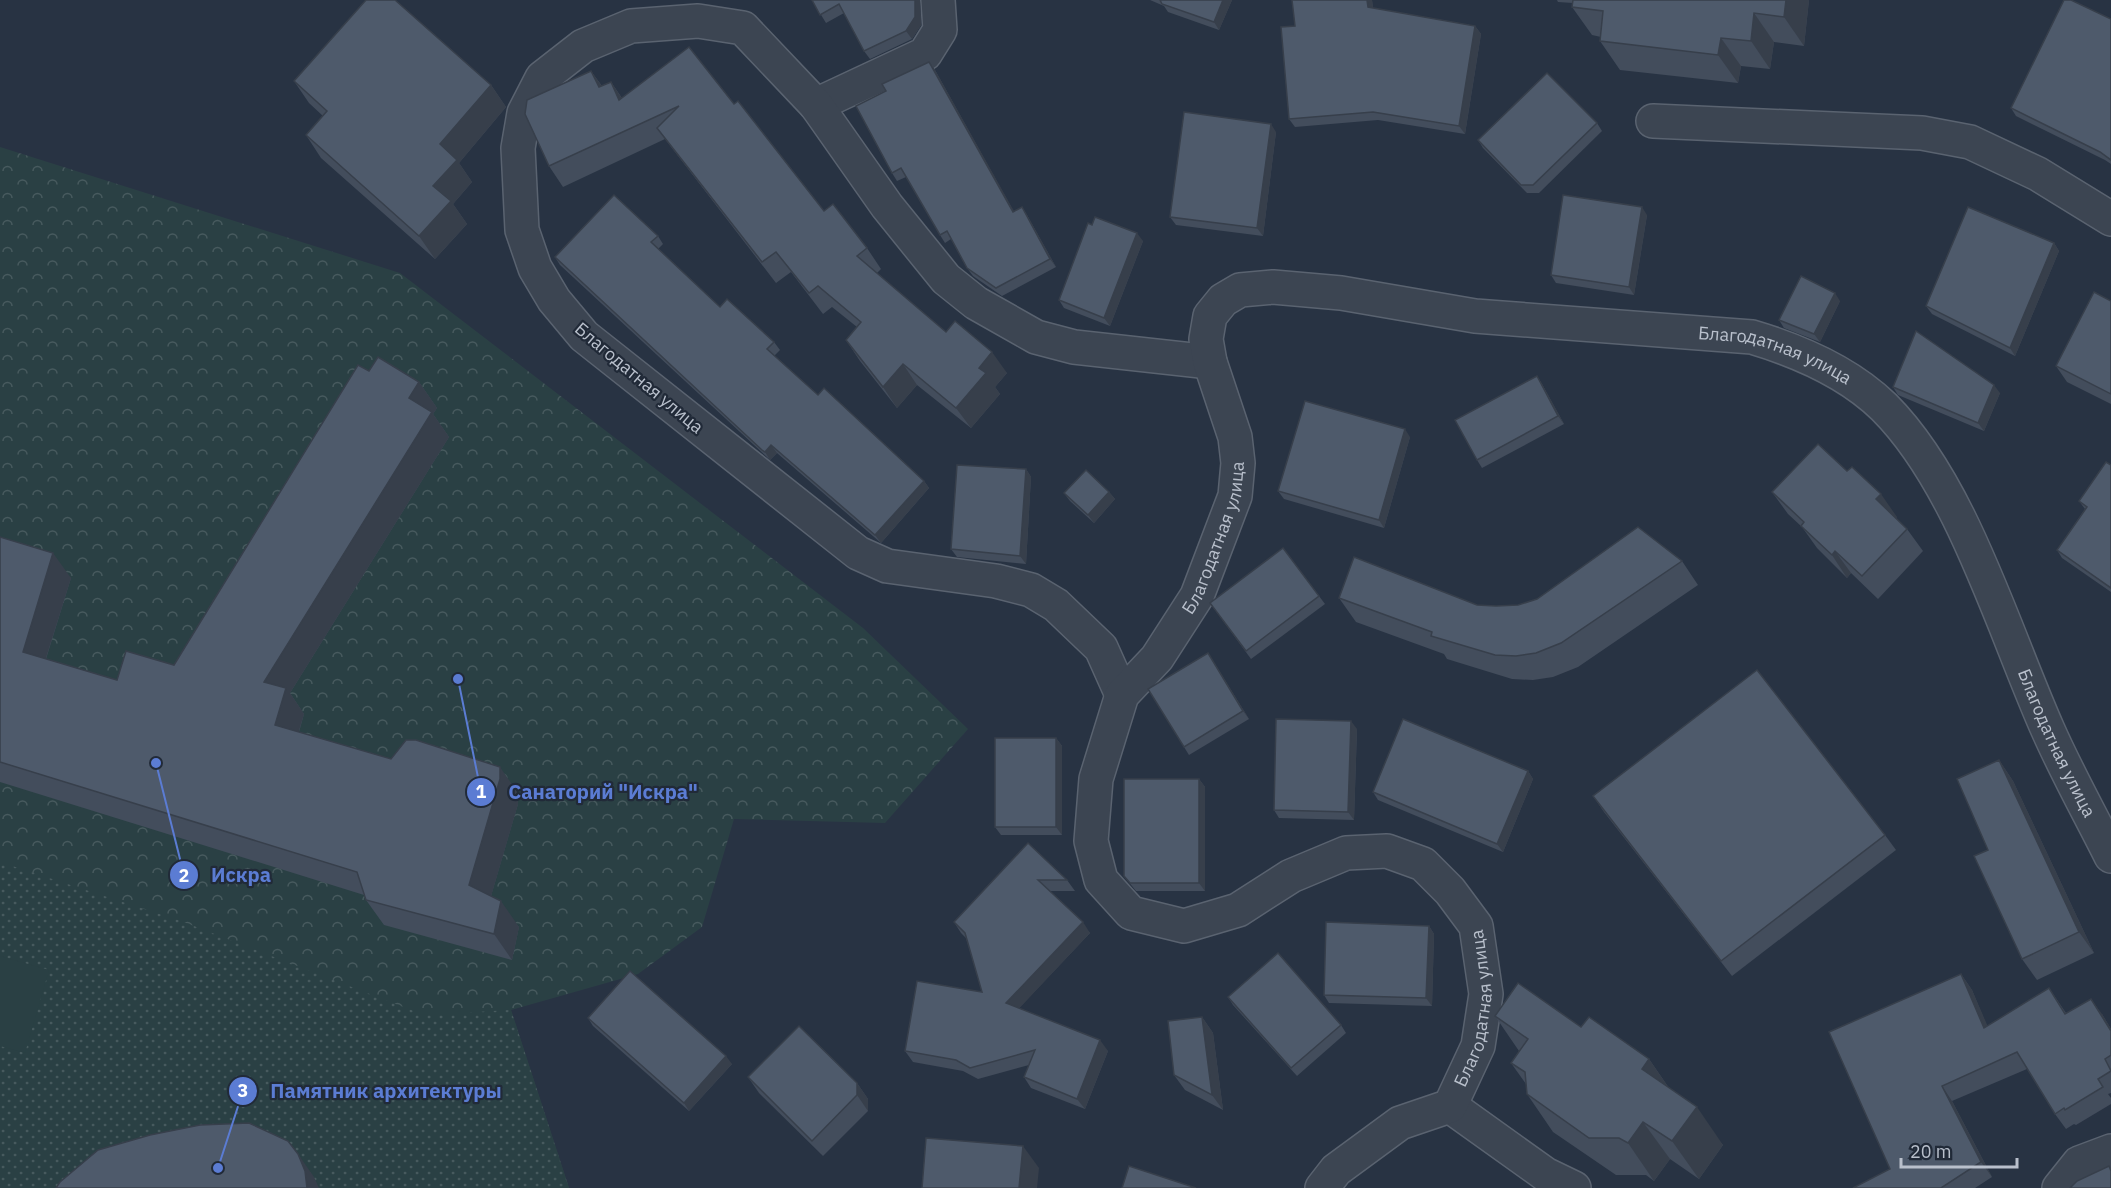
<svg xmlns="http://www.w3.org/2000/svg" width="2111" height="1188" viewBox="0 0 2111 1188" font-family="'IBM Plex Sans',sans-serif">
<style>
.forest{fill:url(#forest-crowns)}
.park{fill:url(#park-dots)}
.garden{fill:#2a4044}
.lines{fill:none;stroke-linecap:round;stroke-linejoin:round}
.minor-casing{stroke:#5a6370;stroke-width:36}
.minor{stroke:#3c4552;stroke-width:33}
.wall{fill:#434d5c}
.shaded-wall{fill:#373f4b}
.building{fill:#4e5a6b;stroke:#373f4b;stroke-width:1.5}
.labels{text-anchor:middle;stroke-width:4.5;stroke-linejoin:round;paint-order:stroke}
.street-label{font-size:18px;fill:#b9c0cc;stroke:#212a38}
.leader{fill:none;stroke:#5b7cd3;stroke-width:2}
.callout-dot{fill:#5b7cd3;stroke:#212a38;stroke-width:2}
.mark-label{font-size:18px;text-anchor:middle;font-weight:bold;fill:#fff}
.callout-label{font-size:20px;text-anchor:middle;font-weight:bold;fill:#5b7cd3;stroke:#212a38;stroke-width:4.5;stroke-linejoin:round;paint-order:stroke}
</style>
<defs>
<pattern id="forest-crowns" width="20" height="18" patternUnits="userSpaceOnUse" patternTransform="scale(1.5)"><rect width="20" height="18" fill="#2a4044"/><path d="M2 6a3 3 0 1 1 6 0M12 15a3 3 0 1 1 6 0" fill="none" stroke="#475a5e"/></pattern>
<pattern id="park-dots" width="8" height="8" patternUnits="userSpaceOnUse" patternTransform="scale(1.5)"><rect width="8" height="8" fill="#2a4044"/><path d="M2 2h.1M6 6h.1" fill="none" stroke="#475a5e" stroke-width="1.8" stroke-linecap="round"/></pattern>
</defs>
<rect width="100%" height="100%" fill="#283343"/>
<polygon class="forest" points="0,147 400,273 863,628 968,729 885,823 734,819 702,927 638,974 511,1010 569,1188 0,1188"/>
<polygon class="park" points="0,862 181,921 424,1015 511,1010 569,1188 0,1188"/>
<polygon class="garden" points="0,956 49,970 25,1053 0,1046"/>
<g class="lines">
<g class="minor-casing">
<g id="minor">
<polyline points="816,105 925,54 940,30 938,0"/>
<polyline points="1653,121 1922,133 1970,142 2038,174 2111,219"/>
<polyline points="1122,695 1101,648 1056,605 1031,590 996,581 887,566 858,553 584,336 554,300 535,268 522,230 518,148 524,113 542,78 583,46 631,26 698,21 743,28 816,105 887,206 946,279 976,303 1036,337 1074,347 1210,362"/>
<polyline points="1450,1106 1545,1174 1574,1188"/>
<path id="s1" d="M 1322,1188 L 1336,1170 L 1400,1123 L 1450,1106 L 1478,1046 L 1486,994 L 1476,926 L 1450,891 L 1423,864 L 1387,851 L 1346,853 L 1291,876 L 1238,910 L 1184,926 L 1131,913 L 1101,880 L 1091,841 L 1096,779 L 1122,695 L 1157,658 L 1197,596 L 1235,496 L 1238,463 L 1235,437 L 1210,362 L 1206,339 L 1210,316 L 1223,300 L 1240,290 L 1273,287 L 1341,293 L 1475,316 L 1752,337 C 1799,351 1848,372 1884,407 C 1962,485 2003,629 2048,730 C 2067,773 2090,814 2111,856"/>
<polyline points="2059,1188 2079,1163 2111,1151"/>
</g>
</g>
<use href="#minor" class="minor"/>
</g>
<g class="wall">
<polygon points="812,0 920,0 921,25 912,39 870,59 864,51 844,13 826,23"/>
<polygon points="1150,0 1232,0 1219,30 1168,12 1164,6"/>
<polygon points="1372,0 1373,8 1475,26 1481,34 1465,134 1378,120 1295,127 1289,119 1295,26"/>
<polygon points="1557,0 1809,0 1804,46 1774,42 1770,69 1741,66 1738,83 1620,70 1600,41 1601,37 1592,35 1572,7 1573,3 1558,2"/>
<polygon points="2111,19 2111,164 2105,160 2016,116 2011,108"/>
<polygon points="929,62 935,70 1014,212 1022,207 1027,215 1056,267 1002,296 973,276 967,268 951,239 945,243 940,235 906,177 897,181 892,173 886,91"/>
<polygon points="591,71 602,86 611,82 622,98 734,104 824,211 867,248 881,269 877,273 946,332 1007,373 995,387 1000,394 971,428 917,385 897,408 860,361 846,340 857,327 832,307 823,314 791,272 776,283 665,139 563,187 549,166"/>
<polygon points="294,81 491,85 506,107 459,163 472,182 453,204 467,224 435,259 321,158 306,135 323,116 309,103"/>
<polygon points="1597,123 1602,131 1539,193 1527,193 1483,148 1478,140"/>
<polygon points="1276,132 1263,236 1176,225 1170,217"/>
<polygon points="1647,215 1634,295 1556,283 1551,275"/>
<polygon points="1092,225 1143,241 1110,326 1064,308 1059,300"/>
<polygon points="658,236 663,244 658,249 720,307 774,342 780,350 774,356 818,395 924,481 929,488 881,543 777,453 770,460 768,458 560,265 555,257"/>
<polygon points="2054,243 2059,251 2015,356 1932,314 1926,306"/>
<polygon points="1840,301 1820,342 1784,328 1779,320"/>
<polygon points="2111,301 2111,404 2067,382 2056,366"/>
<polygon points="369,371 419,382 437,408 433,414 449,437 290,693 304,714 299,732 391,759 518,793 518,804 491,896 519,927 512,960 384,925 366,900 364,895 0,782 0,537 71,578 46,659 117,680 174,665"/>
<polygon points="1537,376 1542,384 1564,424 1482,468 1477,460"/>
<polygon points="1893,387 2000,393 1984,431 1898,395"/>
<polygon points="1410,437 1384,528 1284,499 1278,491"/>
<polygon points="2111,465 2111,592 2062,558 2057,550 2085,509 2079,501"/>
<polygon points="1026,469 1031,477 1026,564 957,557 951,549"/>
<polygon points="1109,492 1115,499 1094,523 1070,501 1064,493"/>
<polygon points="1772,492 1897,517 1896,518 1907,529 1923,551 1878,599 1851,573 1847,578 1817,548 1802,527 1788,514"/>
<polygon points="1283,548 1325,604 1251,659 1210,603"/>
<polygon points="1682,561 1698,585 1578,667 1553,677 1533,680 1512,679 1447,659 1444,654 1356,622 1339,598 1496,606 1518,605"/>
<polygon points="1213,661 1249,719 1189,755 1184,747"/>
<polygon points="1357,729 1354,820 1279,818 1274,810"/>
<polygon points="1056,738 1062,746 1062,835 1001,835 995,827"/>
<polygon points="1999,760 2013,781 2094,953 2037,980 2022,959 1988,850"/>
<polygon points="1528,771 1533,779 1503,852 1378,800 1373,792"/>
<polygon points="1199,779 1205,787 1205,891 1136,891 1124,876"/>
<polygon points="1593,796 1885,835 1896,850 1732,976 1604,812"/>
<polygon points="1028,843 1067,880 1075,891 1050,891 1090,933 1019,1008 1108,1051 1085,1109 1031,1088 1024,1077 1029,1065 978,1079 963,1071 913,1062 905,1051 982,992 966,938 961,933 954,922"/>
<polygon points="1429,926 1434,934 1432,1006 1329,1003 1324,995"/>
<polygon points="1961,974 1972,990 1987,1026 2049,988 2066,1013 2102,1014 2111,1029 2111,1093 2108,1094 2111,1098 2111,1104 2076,1125 2074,1124 2066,1129 2055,1114 2027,1069 1952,1101 1992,1177 1975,1188 1853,1188 1890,1169"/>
<polygon points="1228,997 1341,1025 1346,1033 1297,1076 1233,1005"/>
<polygon points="1495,1016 1581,1027 1649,1059 1669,1088 1723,1145 1699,1179 1670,1159 1654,1181 1646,1175 1616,1175 1553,1132 1527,1094 1526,1084 1511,1063 1519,1051"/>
<polygon points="1202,1017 1213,1033 1223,1110 1185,1090 1174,1075"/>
<polygon points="588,1018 732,1064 689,1111 593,1026"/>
<polygon points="748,1077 857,1083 868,1099 868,1111 823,1156 759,1093"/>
</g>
<g class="shaded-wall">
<polygon points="915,0 920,0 921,25 912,39 906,31"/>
<polygon points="1223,0 1232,0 1219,30 1214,22"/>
<polygon points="1367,0 1372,0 1374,15 1368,7"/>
<polygon points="1786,0 1809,0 1804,46 1784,17"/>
<polygon points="1754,13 1774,42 1770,69 1751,41"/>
<polygon points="1475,26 1481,34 1465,134 1459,126"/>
<polygon points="1721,38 1741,66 1738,83 1718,55"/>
<polygon points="929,62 935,70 1019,220 1013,212"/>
<polygon points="591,71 606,92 599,87"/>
<polygon points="611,82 625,103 619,100"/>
<polygon points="491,85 506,107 459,163 472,182 453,204 467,224 435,259 419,236 433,186 440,144"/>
<polygon points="1271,124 1276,132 1263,236 1257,228"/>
<polygon points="1022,207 1027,215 1056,267 1050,259"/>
<polygon points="1642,207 1647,215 1634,295 1629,287"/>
<polygon points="1137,233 1143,241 1110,326 1104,318"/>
<polygon points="2054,243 2059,251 2015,356 2010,348"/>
<polygon points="1835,293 1840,301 1820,342 1814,334"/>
<polygon points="992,352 1007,373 995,387 1000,394 971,428 956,408 979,368"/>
<polygon points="903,364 917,385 897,408 883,387"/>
<polygon points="1537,376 1542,384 1564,424 1558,416"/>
<polygon points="419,382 437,408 433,414 449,437 290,693 304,714 293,750 275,725 264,682 409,398"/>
<polygon points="1994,385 2000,393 1984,431 1978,423"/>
<polygon points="1405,429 1410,437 1384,528 1379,520"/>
<polygon points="771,445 777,453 770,460 765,452"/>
<polygon points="1026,469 1031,477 1026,564 1020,556"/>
<polygon points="924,481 929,488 881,543 875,535"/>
<polygon points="1109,492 1115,499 1094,523 1088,515"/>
<polygon points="1881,494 1897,517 1892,522 1876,499"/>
<polygon points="1835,551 1851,573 1847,578 1832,555"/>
<polygon points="53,553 71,578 40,677 23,652"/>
<polygon points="1208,653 1213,661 1249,719 1243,711"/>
<polygon points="1351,721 1357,729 1354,820 1348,812"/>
<polygon points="1056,738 1062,746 1062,835 1056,827"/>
<polygon points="1999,760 2013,781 2094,953 2079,932"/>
<polygon points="500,767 518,793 518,804 487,910 469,885"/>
<polygon points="1528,771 1533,779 1503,852 1497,844"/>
<polygon points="1199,779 1205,787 1205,891 1199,883"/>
<polygon points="501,901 519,927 512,960 494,934"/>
<polygon points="1083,922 1090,933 1014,1014 1006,1003"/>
<polygon points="1429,926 1434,934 1432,1006 1426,998"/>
<polygon points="1961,974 1972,990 1995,1043 1984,1028"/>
<polygon points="2091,999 2102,1014 2111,1029 2111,1031"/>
<polygon points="1202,1017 1213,1033 1223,1110 1212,1095"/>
<polygon points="1100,1040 1108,1051 1085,1109 1077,1099"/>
<polygon points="726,1056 732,1064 689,1111 684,1103"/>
<polygon points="1649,1059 1675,1097 1642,1069"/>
<polygon points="857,1083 868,1099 868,1111 857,1095"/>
<polygon points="1942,1086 1952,1101 1992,1177 1981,1162"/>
<polygon points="1697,1107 1723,1145 1699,1179 1672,1141"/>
<polygon points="1643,1122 1670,1159 1654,1181 1628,1143"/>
<polygon points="1023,1146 1039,1168 1037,1188 1019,1188"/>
<polygon points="298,1154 314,1177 319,1188 307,1188"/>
</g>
<g class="building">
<polygon points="366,0 395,0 491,85 440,144 457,160 433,186 451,201 419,236 306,135 327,111 294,81"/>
<polygon points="812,0 915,0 915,17 906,31 864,51 839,4 820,15"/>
<polygon points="1160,0 1223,0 1214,22 1162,4"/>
<polygon points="1292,0 1367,0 1368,7 1475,26 1459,126 1373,112 1289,119 1281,27 1295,26"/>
<polygon points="1573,0 1786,0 1784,17 1754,13 1751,41 1721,38 1718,55 1600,41 1603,11 1572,7"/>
<polygon points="2064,0 2071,0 2111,19 2111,160 2100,152 2011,108"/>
<polygon points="689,47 734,104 738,101 824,211 833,204 867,248 857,256 946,332 955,321 992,352 979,368 986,373 956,408 903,364 883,387 846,340 861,322 818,286 809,293 776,252 762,262 657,128 679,106 549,166 525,114 527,100 591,71 599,87 611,82 619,100"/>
<polygon points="929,62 1013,212 1022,207 1050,259 996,288 967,268 947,231 940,235 901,168 892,173 856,106 886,91 882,84"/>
<polygon points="1547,73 1597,123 1533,185 1521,185 1478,140"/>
<polygon points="1184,112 1271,124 1257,228 1170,217"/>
<polygon points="614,195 658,236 651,242 720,307 727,299 774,342 767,349 818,395 824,388 924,481 875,535 771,445 765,452 762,450 555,257"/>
<polygon points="1563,195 1642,207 1629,287 1551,275"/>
<polygon points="1968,207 2054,243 2010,348 1926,306"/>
<polygon points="1095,217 1137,233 1104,318 1059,300 1088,223 1092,225"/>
<polygon points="1801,276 1835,293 1814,334 1779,320"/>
<polygon points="2094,292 2111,301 2111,394 2056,366"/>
<polygon points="1916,331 1994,385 1978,423 1893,387"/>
<polygon points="378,357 419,382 409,398 432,412 264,682 286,688 275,725 391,759 406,740 416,740 500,767 500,779 469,885 501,901 494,934 366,900 357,872 0,762 0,537 53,553 23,652 117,680 126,651 174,665 358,365 369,371"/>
<polygon points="1537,376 1558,416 1477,460 1455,420"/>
<polygon points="1305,401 1405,429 1379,520 1278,491"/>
<polygon points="1818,444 1847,471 1852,467 1881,494 1876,499 1907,529 1862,576 1835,551 1832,555 1801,526 1804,522 1772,492"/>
<polygon points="2106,462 2111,465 2111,588 2057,550 2087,507 2079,501"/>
<polygon points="957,465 1026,469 1020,556 951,549"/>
<polygon points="1086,470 1109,492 1088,515 1064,493"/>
<polygon points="1638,527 1682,561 1561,643 1536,653 1516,656 1495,655 1431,636 1432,632 1339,598 1354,557 1477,605 1496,606 1518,605 1537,599"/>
<polygon points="1283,548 1319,596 1246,651 1210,603"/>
<polygon points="1208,653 1243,711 1184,747 1148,689"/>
<polygon points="1757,670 1885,835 1721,961 1593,796"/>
<polygon points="1276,719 1351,721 1348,812 1274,810"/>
<polygon points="1403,719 1528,771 1497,844 1373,792"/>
<rect x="995" y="738" width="61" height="89"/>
<polygon points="1999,760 2079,932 2022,959 1974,856 1988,850 1957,779"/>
<polygon points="1124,779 1199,779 1199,883 1130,883 1124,876"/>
<polygon points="1028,843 1067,880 1038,880 1083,922 1006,1003 1100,1040 1077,1099 1024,1077 1035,1050 970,1068 956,1060 905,1051 917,981 982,992 965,933 954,922"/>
<polygon points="1326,922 1429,926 1426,998 1324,995"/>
<polygon points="1278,953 1341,1025 1291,1068 1228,997"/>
<polygon points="630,971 726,1056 684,1103 588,1018"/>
<polygon points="1961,974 1984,1028 2049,988 2065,1014 2091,999 2111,1031 2111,1055 2105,1059 2111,1071 2098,1079 2103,1087 2065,1110 2064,1108 2055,1114 2017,1052 1942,1086 1981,1162 1941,1188 1853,1188 1890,1169 1829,1032"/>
<polygon points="1518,983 1581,1027 1589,1017 1649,1059 1642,1069 1697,1107 1672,1141 1643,1122 1628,1143 1619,1138 1589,1138 1527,1094 1525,1072 1511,1063 1528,1039 1495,1016"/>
<polygon points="1202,1017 1212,1095 1174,1075 1168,1021"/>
<polygon points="799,1026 857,1083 857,1095 812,1141 748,1077"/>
<polygon points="249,1123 288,1141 298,1154 305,1171 307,1188 56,1188 60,1182 98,1150 150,1135 200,1125"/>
<polygon points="926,1138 1023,1146 1019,1188 922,1188"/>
<polygon points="1129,1166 1196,1188 1122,1188"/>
<polygon points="2109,1166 2111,1171 2111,1188 2070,1188 2077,1181"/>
</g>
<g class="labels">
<g class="street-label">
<text dy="6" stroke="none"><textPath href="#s1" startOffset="1971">Благодатная улица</textPath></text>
<text transform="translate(639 378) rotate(40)" y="6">Благодатная улица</text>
<text dy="6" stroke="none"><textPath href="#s1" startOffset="1158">Благодатная улица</textPath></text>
<text dy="6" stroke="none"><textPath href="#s1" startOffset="2475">Благодатная улица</textPath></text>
<text dy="6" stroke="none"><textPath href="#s1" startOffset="258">Благодатная улица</textPath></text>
</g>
</g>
<path class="leader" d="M458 679L481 792M156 763L184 875M218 1168L243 1091"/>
<g class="callout-dot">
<circle cx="458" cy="679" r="6"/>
<circle cx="156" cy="763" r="6"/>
<circle cx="218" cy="1168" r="6"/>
<circle cx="481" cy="792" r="15"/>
<circle cx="184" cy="875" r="15"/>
<circle cx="243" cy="1091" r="15"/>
</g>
<g class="mark-label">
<text x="481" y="798">1</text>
<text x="184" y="882">2</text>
<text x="243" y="1097">3</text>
</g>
<g class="callout-label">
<text x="603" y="799">Санаторий "Искра"</text>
<text x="241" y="882">Искра</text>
<text x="386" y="1098">Памятник архитектуры</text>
</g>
<path d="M1901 1158v9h116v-9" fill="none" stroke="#b9c0cc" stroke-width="3"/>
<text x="1910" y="1158" font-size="18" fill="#b9c0cc" stroke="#212a38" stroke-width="4.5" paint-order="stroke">20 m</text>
</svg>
